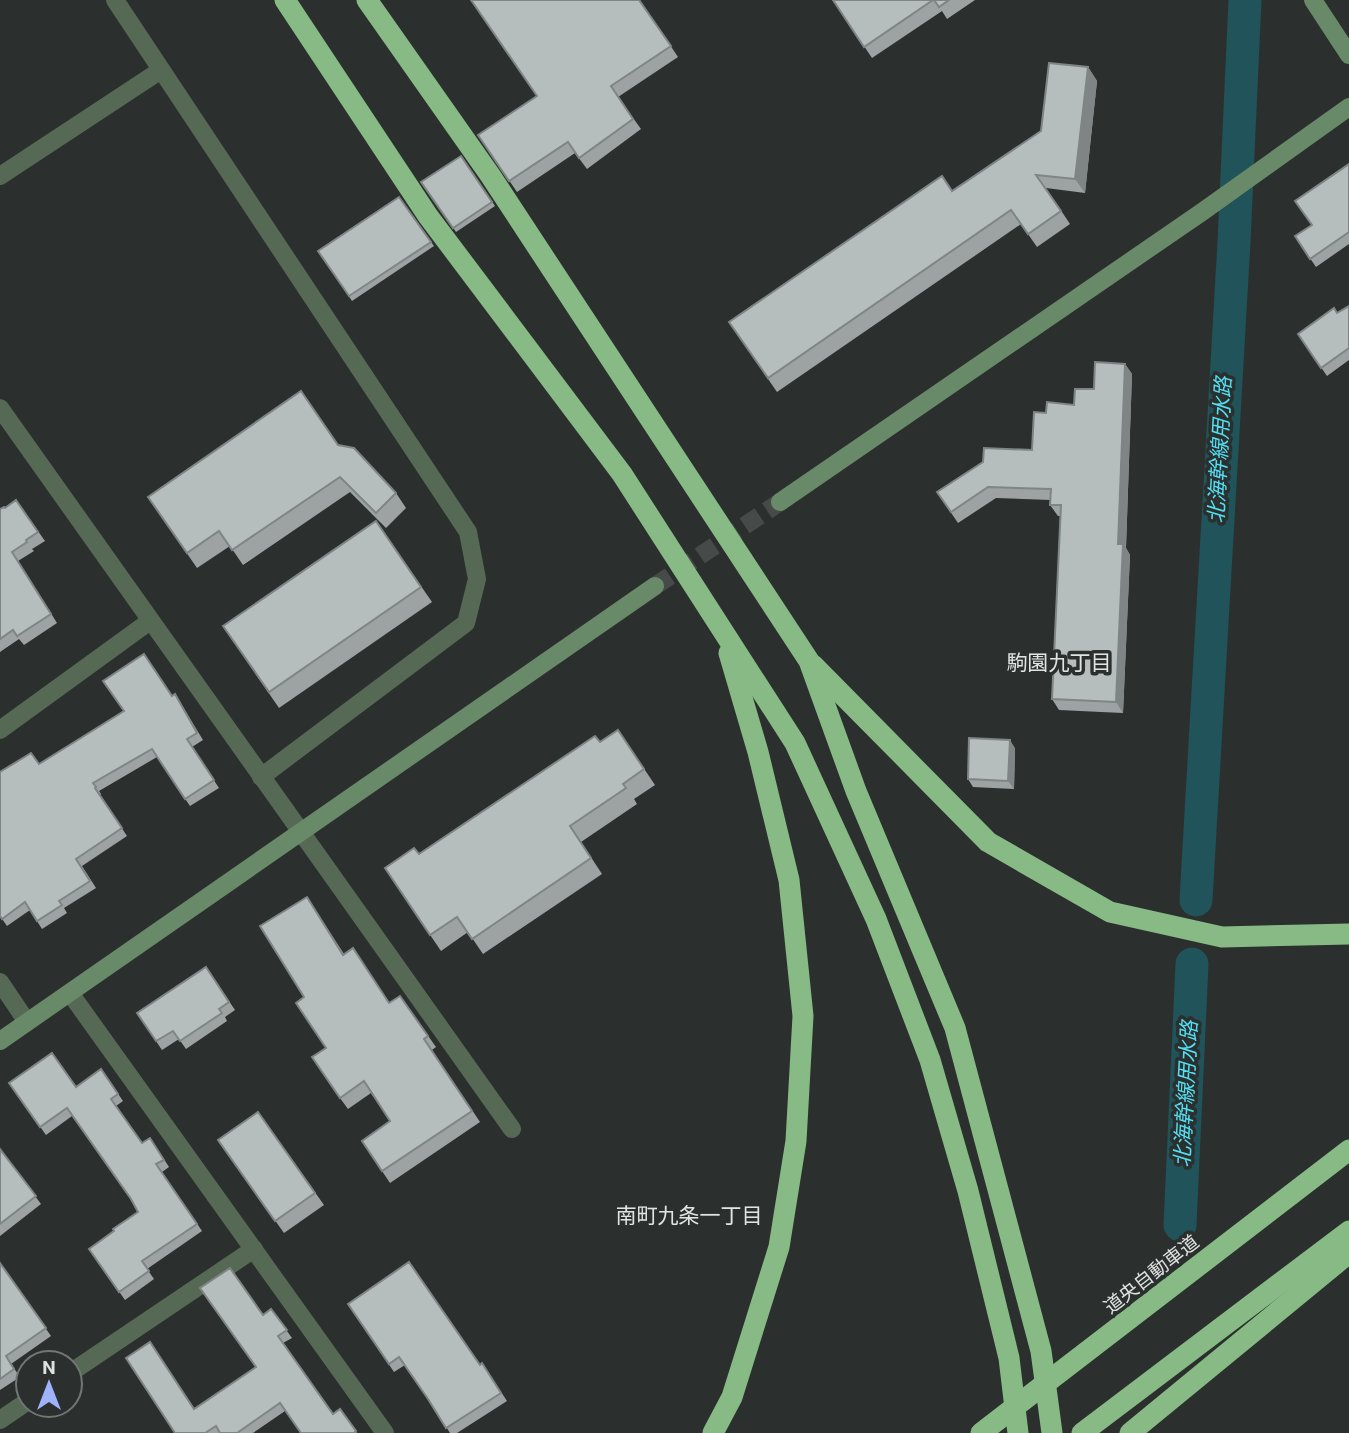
<svg xmlns="http://www.w3.org/2000/svg" width="1349" height="1433" viewBox="0 0 1349 1433" font-family="Roboto,'Noto Sans JP',sans-serif">
<style>
.lines{fill:none;stroke-linecap:round;stroke-linejoin:round}
.canal{stroke:#20535a;stroke-width:33}
.secondary-tunnel{stroke:#464b49;stroke-width:18;stroke-dasharray:18 9;stroke-linecap:butt}
.street{stroke:#556954;stroke-width:18}
.secondary{stroke:#698a68;stroke-width:18}
.highway{stroke:#87ba85;stroke-width:21}
.wall{fill:#9da3a3}
.shaded-wall{fill:#7f8584}
.building{fill:#b6bebd;stroke:#7f8584;stroke-width:2}
.labels{text-anchor:middle;stroke-width:7;stroke-linejoin:round;paint-order:stroke}
.street-label{font-size:19px;fill:#dde1df;stroke:#2b302e}
.water-label{font-size:21px;font-style:italic;fill:#52dff3;stroke:#2b302e}
.neighbourhood-label{font-size:21px;fill:#dee5e2;stroke:#2b302e}
</style>
<rect width="100%" height="100%" fill="#2b302e"/>
<g class="lines">
<g class="canal">
<polyline points="1196,900 1234,242 1245,0"/>
<polyline points="1180,1225 1192,964"/>
</g>
<polyline class="secondary-tunnel" points="655,586 780,502"/>
<g class="street">
<polyline points="115,0 468,532 477,579 466,623 261,777"/>
<polyline points="0,176 161,70"/>
<polyline points="0,408 512,1129"/>
<polyline points="0,730 150,621"/>
<polyline points="0,982 27,1022"/>
<polyline points="70,993 385,1433"/>
<polyline points="70,1373 254,1249"/>
<polyline points="0,1420 28,1401"/>
</g>
<g class="secondary">
<polyline points="1313,0 1349,55"/>
<polyline points="780,502 1202,212 1349,107"/>
<polyline points="0,1041 655,586"/>
</g>
<g class="highway">
<polyline points="285,0 428,216 622,474 795,743 876,919 930,1060 968,1191 1009,1358 1018,1433"/>
<polyline points="367,0 490,175 809,661 856,791 955,1028 1041,1351 1052,1433"/>
<polyline points="813,665 988,842 1110,912 1222,937 1349,934"/>
<polyline points="713,1433 732,1397 779,1247 796,1141 803,1016 789,880 758,752 729,653"/>
<polyline points="981,1433 1349,1150"/>
<polyline points="1082,1433 1349,1231"/>
<polyline points="1130,1433 1349,1253"/>
</g>
</g>
<g class="wall">
<polygon points="640,0 678,57 618,97 641,129 587,169 575,153 517,192 478,135 537,96"/>
<polygon points="833,0 975,0 947,19 942,11 872,58"/>
<polygon points="1088,67 1097,81 1085,193 1046,188 1070,224 1037,247 1021,224 777,392 729,322 952,191 1041,131"/>
<polygon points="461,156 495,206 456,232 421,182"/>
<polygon points="1349,164 1349,244 1316,267 1295,236 1312,225"/>
<polygon points="399,197 434,246 352,301 318,251"/>
<polygon points="1349,306 1349,360 1327,376 1298,334 1337,313"/>
<polygon points="1125,364 1132,374 1126,548 1130,555 1123,713 1059,710 1052,699 1060,516 1058,516 1050,505 1051,500 996,498 958,523 937,492 1032,450 1046,413 1074,405"/>
<polygon points="338,445 396,493 406,508 386,528 350,492 243,565 230,546 197,568 148,497"/>
<polygon points="16,500 45,541 32,549 34,551 18,561 57,623 24,645 19,639 0,652 0,509 5,508"/>
<polygon points="376,521 432,602 279,708 223,626"/>
<polygon points="175,694 203,740 192,747 219,788 190,806 157,757 99,791 101,794 100,795 127,836 82,866 96,888 64,908 67,913 42,929 30,910 7,926 0,916 39,764"/>
<polygon points="618,730 655,785 634,799 637,804 581,842 602,874 483,954 468,932 441,951 385,868 419,854"/>
<polygon points="1015,748 1014,789 973,787 968,779"/>
<polygon points="307,897 344,954 390,1003 400,996 436,1047 432,1050 480,1122 390,1183 362,1141 390,1121 371,1093 348,1109 340,1098 326,1048 304,997"/>
<polygon points="206,967 235,1010 225,1017 227,1021 186,1049 179,1039 162,1050 137,1013"/>
<polygon points="101,1069 123,1101 116,1106 142,1143 150,1138 169,1167 162,1172 202,1231 147,1269 154,1279 125,1300 89,1249 138,1212 131,1200 72,1116 46,1135 9,1083 76,1087"/>
<polygon points="258,1112 324,1205 284,1233 218,1140"/>
<polygon points="0,1149 41,1204 0,1236"/>
<polygon points="0,1263 51,1336 11,1364 20,1377 0,1390"/>
<polygon points="348,1304 480,1365 482,1363 507,1401 457,1433 450,1433 429,1399 405,1365 394,1372"/>
<polygon points="271,1309 292,1338 283,1343 333,1414 340,1409 357,1433 301,1433 285,1411 253,1433 175,1433 256,1367 263,1315"/>
</g>
<g class="shaded-wall">
<polygon points="1088,67 1097,81 1085,193 1075,179"/>
<polygon points="1125,364 1132,374 1126,548 1130,555 1123,713 1116,702 1118,544"/>
<polygon points="1010,740 1015,748 1014,789 1008,781"/>
</g>
<g class="building">
<polygon points="471,0 639,0 671,46 611,86 633,119 579,158 568,142 509,181 478,135 537,96"/>
<polygon points="833,0 933,0 864,47"/>
<polygon points="934,0 949,0 939,7"/>
<polygon points="1049,63 1088,67 1075,179 1036,175 1061,211 1028,234 1011,210 768,378 729,322 942,176 952,191 1041,131"/>
<polygon points="461,156 492,202 453,228 421,182"/>
<polygon points="1349,164 1349,232 1310,259 1295,236 1312,225 1295,201"/>
<polygon points="399,197 431,242 349,296 318,251"/>
<polygon points="1349,306 1349,348 1321,368 1298,334 1334,308 1337,313"/>
<polygon points="1095,362 1125,364 1118,544 1123,544 1116,702 1052,699 1061,505 1050,505 1051,489 988,487 951,512 937,492 983,462 984,448 1032,450 1034,412 1046,413 1047,402 1074,405 1075,389 1094,389"/>
<polygon points="301,391 338,445 354,448 396,493 376,513 340,477 232,550 219,531 187,553 148,497"/>
<polygon points="16,500 38,532 26,540 27,542 12,552 51,614 17,636 13,630 0,639 0,509 4,507 5,508"/>
<polygon points="376,521 421,587 269,692 223,626"/>
<polygon points="144,654 172,696 175,694 197,733 187,739 214,780 185,799 152,749 93,783 96,787 95,788 122,828 76,859 90,881 59,901 62,905 37,921 25,902 2,919 0,916 0,772 31,753 39,764 124,711 103,681"/>
<polygon points="618,730 644,769 623,784 626,788 570,826 591,858 472,939 457,917 430,935 385,868 414,848 419,854 595,736 600,742"/>
<polygon points="969,738 1010,740 1008,781 968,779"/>
<polygon points="307,897 343,955 353,948 389,1003 400,996 428,1036 424,1039 472,1111 382,1171 362,1141 390,1121 364,1081 340,1098 312,1057 326,1048 296,1003 304,997 260,926"/>
<polygon points="206,967 229,1002 219,1009 222,1013 180,1041 173,1031 156,1041 137,1013"/>
<polygon points="52,1053 76,1087 101,1069 118,1094 111,1099 142,1143 150,1138 164,1160 156,1164 197,1224 142,1261 149,1271 119,1292 89,1249 114,1231 113,1229 138,1212 131,1199 67,1108 40,1127 9,1083"/>
<polygon points="258,1112 315,1193 275,1221 218,1140"/>
<polygon points="0,1149 36,1196 0,1224"/>
<polygon points="409,1262 480,1365 482,1363 501,1393 446,1428 428,1399 399,1357 389,1364 348,1304"/>
<polygon points="0,1263 46,1328 6,1356 14,1369 0,1379"/>
<polygon points="230,1268 263,1315 271,1309 287,1330 278,1336 333,1414 340,1409 356,1431 354,1433 301,1433 280,1403 237,1433 220,1433 216,1426 205,1433 175,1433 126,1358 150,1342 194,1409 256,1367 200,1288"/>
</g>
<g class="labels">
<g class="street-label">
<text transform="translate(1151 1274) rotate(-38)" y="7">道央自動車道</text>
</g>
<g class="water-label">
<text transform="translate(1220 450) rotate(-87)" y="7">北海幹線用水路</text>
<text transform="translate(1186 1094) rotate(-87)" y="7">北海幹線用水路</text>
</g>
<g class="neighbourhood-label">
<text x="1059" y="670">駒園九丁目</text>
<text x="689" y="1223">南町九条一丁目</text>
</g>
</g>
<g transform="translate(49 1384)"><circle r="33" fill="#2b302e" stroke="#727775" stroke-width="2"/>
<path d="M0-5L12 26L0 18L-12 26Z" fill="#9fb3fd"/>
<text y="-10" font-size="19" font-weight="bold" text-anchor="middle" fill="#dde1df">N</text>
</g>
</svg>
